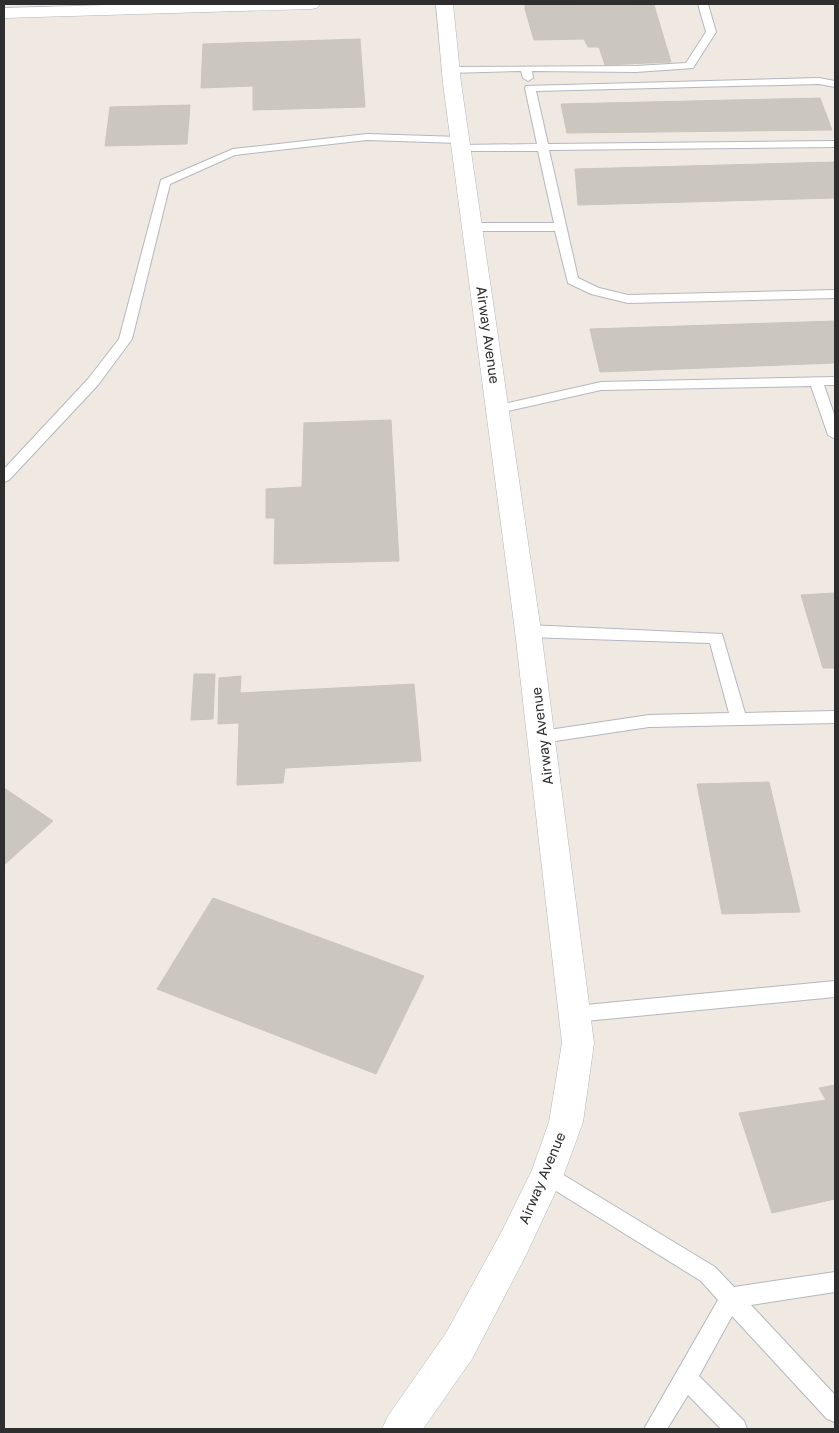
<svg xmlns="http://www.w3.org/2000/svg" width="839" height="1433" viewBox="0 0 839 1433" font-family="'Golos Text',sans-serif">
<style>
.building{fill:#cbc7bf;stroke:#cbc5ba}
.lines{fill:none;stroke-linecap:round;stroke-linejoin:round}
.lane-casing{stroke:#b4b7c1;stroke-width:2}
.street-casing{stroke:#b4b7c1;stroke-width:1}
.lane{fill:#fff;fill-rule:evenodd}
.street{fill:#fff;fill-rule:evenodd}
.labels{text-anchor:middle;stroke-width:4;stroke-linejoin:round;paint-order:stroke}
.street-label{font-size:14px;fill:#2e2e2e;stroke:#fff}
</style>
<rect width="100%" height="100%" fill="#efe9e1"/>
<g class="building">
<polygon points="525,4 654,4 654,5 525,9"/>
<polygon points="654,5 671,62 605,65 599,47 588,47 584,39 534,40 525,9"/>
<polygon points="360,39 365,107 253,110 253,86 201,88 203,44"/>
<polygon points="820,98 832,130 567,133 561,104"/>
<polygon points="190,105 187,144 105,146 110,107"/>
<polygon points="835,162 835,198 578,205 575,169"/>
<polygon points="835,321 835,363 600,372 590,329"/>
<polygon points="391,420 399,561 274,564 275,518 266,518 266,489 302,487 304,423"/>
<polygon points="835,593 835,668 823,668 801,595"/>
<polygon points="194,674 215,674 213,719 191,720"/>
<polygon points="241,676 240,693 414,684 421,761 285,768 283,783 237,785 239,723 218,724 219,678"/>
<polygon points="769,782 800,912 722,914 697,784"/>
<polygon points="4,788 53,821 4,865"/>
<polygon points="213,898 424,976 376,1074 157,989"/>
<polygon points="835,1085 835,1199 772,1213 739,1113 826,1100 819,1088"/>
</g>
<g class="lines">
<g class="lane-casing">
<g id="lane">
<polygon points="698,4 708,4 716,32 693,68 636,72 532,71 533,78 528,81 523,78 521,71 450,73 445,70 450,67 636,66 686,63 706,32"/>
<polygon points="819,78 835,81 835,87 819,84 536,91 548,144 835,141 835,147 549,150 578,278 599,288 628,295 835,290 835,298 628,303 591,294 568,283 555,231 472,231 466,227 472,223 554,223 538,151 461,151 455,148 461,145 537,144 525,88 526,86"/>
<polygon points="367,134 460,137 466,140 460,143 367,140 235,155 170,184 132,339 98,385 9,480 4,482 4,469 88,379 119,339 161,180 233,149"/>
<polygon points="835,377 835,385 824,385 835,417 835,439 828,435 811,386 601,390 499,413 492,409 499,405 601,382"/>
<polygon points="528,625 722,634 745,713 835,711 835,723 649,727 542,743 536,741 534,737 536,733 542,731 649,715 729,713 710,643 528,637 523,635 520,631 523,627"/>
<polygon points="835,981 835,997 575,1022 568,1020 566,1014 568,1008 575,1006"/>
<polygon points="547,1165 715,1267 734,1287 835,1272 835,1292 751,1305 835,1395 835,1422 827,1419 732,1316 699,1376 744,1421 747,1429 721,1429 688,1395 667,1429 644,1429 718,1300 701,1281 540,1181 537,1174 540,1167"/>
</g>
</g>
<g class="street-casing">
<g id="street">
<polygon points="143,4 320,4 317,8 311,9 4,18 4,8"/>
<polygon points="436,4 453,4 461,83 541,631 594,1043 583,1122 564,1174 526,1255 472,1359 423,1429 382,1429 388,1416 446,1333 502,1231 532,1170 549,1122 562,1043 515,631 443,83"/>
</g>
</g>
<use href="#lane" class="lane"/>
<use href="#street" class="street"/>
</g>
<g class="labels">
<g class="street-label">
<text transform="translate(488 335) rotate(82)" y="5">Airway Avenue</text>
<text transform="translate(542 736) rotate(-97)" y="5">Airway Avenue</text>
<text transform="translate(542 1178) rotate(-67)" y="5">Airway Avenue</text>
</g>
</g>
<rect width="839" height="1433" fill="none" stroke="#2e2e2e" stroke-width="10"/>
</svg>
